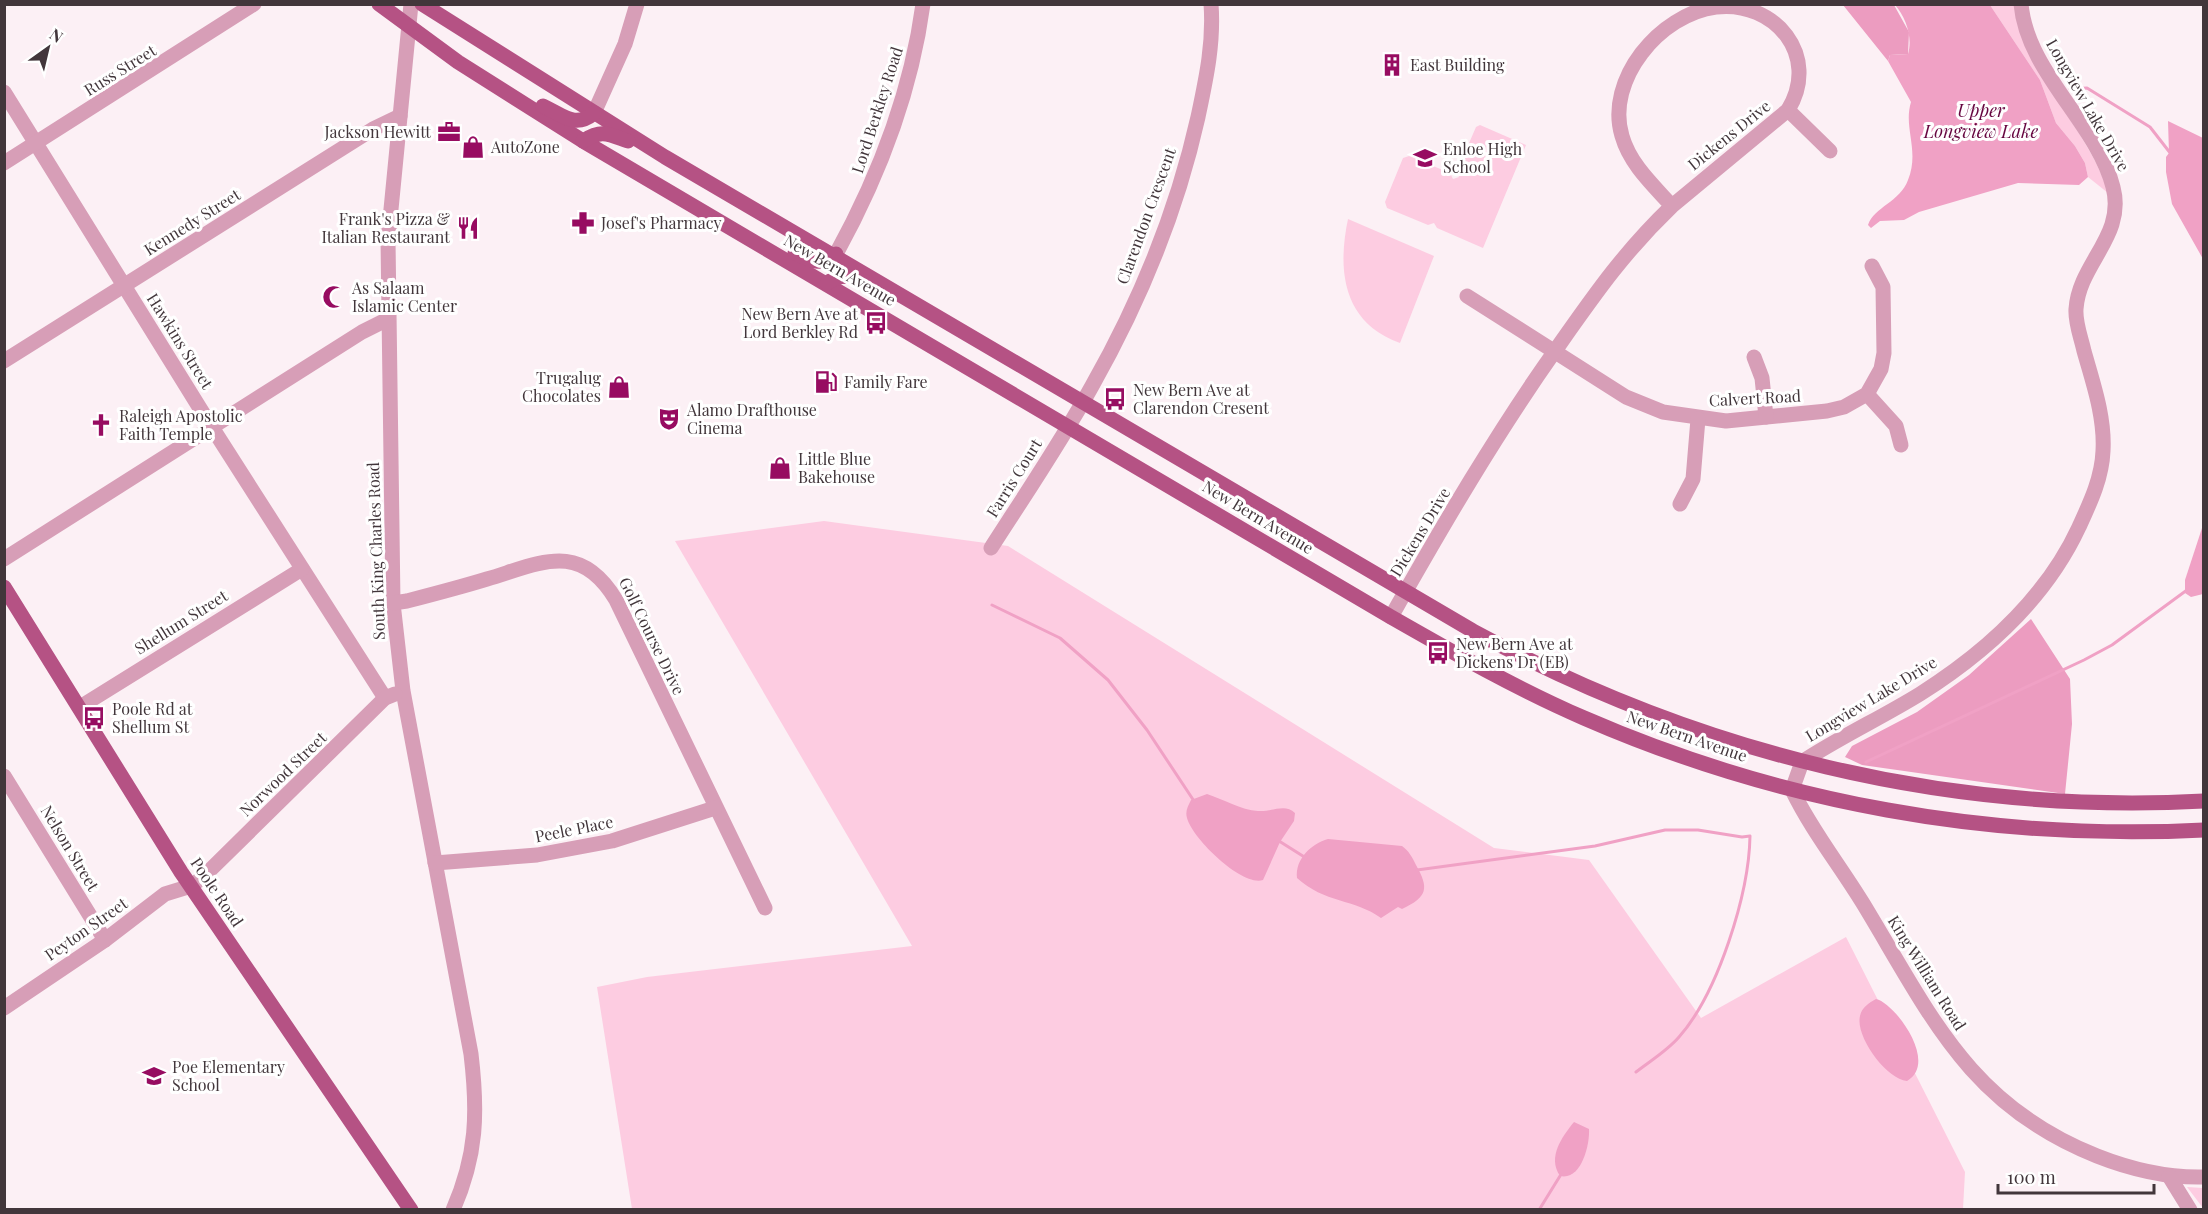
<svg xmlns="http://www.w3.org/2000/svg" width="2208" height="1214" viewBox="0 0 2208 1214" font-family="'Playfair Display',serif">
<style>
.green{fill:#fdcce1}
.forest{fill:#ec9cc0}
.water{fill:#f0a1c5}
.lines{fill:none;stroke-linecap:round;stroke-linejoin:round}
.stream{stroke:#f0a1c5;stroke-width:3}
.minor{stroke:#d79eb7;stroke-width:15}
.major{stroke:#b55284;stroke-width:15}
.labels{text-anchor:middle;stroke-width:6;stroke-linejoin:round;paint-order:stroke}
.poi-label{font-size:16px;fill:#42363b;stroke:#fff;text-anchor:start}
.street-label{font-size:16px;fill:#42363b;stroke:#fff}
.water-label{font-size:18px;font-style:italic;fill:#660640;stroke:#fff}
</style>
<rect width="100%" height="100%" fill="#fcf0f5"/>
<g class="green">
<path d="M 1990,5 L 2015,5 C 2018,66 2091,131 2108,193 L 2088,177 L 2085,163 L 2075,146 L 2056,123 L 2040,80 Z"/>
<polygon points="1480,125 1526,145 1483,248 1437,228 1434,223 1428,225 1387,208 1385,202 1403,158 1409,156 1450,173 1453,179 1459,177 1457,171 1476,127"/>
<path d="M 1348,219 L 1434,256 L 1400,343 C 1343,323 1337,271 1348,219 Z"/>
<polygon points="824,521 1008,546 1494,848 1589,860 1701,1018 1846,937 1965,1172 1963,1209 632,1209 597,987 647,977 912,946 675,541"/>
<polygon points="2187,1187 2203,1188 2203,1208"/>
</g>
<g class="forest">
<polygon points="1843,5 1894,5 1909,32 1908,54 1890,55 1888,61"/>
<polygon points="2031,619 2070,679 2072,724 2065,794 1862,765 1845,757 1852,746 1917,712 1969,675"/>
</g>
<g class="water">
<path d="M 1895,5 L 1990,5 L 2040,80 L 2056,123 L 2075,146 L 2085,163 L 2088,177 L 2079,185 L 2018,183 L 1919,212 L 1904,220 L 1880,221 L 1871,228 L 1868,225 C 1874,207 1900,202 1908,180 C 1920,150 1903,128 1911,102 L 1888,61 L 1890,55 L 1908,54 C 1913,38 1906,17 1895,5 Z"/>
<polygon points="2168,121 2203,138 2203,259 2172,204 2166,172 2166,157 2169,153"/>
<polygon points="2203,525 2203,594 2191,597 2185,593 2185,580"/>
<path d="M 1207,794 C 1223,799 1241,810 1258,811 C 1272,812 1285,803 1295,813 L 1294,821 L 1280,842 L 1263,880 C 1242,887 1192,838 1187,818 C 1185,811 1188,806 1191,800 Z"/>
<path d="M 1328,839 L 1402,846 C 1409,851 1412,857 1416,865 C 1429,888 1428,897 1402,909 L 1398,907 L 1381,918 C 1355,899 1324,903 1297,878 C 1295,859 1311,844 1328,839 Z"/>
<path d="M 1876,999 C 1895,1003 1939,1063 1907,1081 C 1886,1079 1855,1036 1860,1016 C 1862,1007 1869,1003 1876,999 Z"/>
<path d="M 1574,1122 L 1589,1129 C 1590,1145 1581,1181 1560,1176 C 1547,1157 1562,1137 1574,1122 Z"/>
</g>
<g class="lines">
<g class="stream">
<polyline points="2070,89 2087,88 2150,127 2171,154"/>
<polyline points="992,605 1060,638 1108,680 1147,730 1194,801"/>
<polyline points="1866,762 2084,660 2112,645 2187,590"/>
<polyline points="1279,841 1306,858"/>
<path d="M 1417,870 L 1595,846 L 1665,830 L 1698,830 L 1742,837 L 1750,836 C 1749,894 1718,993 1679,1037 C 1667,1051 1650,1061 1636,1072"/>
<polyline points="1539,1210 1560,1176"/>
</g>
<g class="minor">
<path d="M 411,4 L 388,240 L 393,603 L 403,691 L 471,1054 C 478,1113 477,1155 453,1210"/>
<path d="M 2021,4 C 2027,72 2097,124 2113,187 C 2126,236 2079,263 2076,309 C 2075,323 2081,337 2084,351 C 2093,383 2105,417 2103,451 C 2102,478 2090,503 2079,527 C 2046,598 1985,653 1920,694 C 1881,718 1840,737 1802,762 L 1792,790 C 1813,833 1842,868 1867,910 C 1932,1018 1971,1106 2097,1156 C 2130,1169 2168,1178 2204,1177"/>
<polyline points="4,92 206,418 385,698"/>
<polyline points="1788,110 1830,151"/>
<polyline points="594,113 625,44 637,4"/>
<polyline points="4,163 254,4"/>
<path d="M 836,254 C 879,176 911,93 923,4"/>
<polyline points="1467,296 1626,397 1663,412 1726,421 1827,411 1844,407 1867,394 1881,369 1884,353 1883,287 1872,266"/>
<polyline points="1754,357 1762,378 1766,417"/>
<polyline points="4,361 373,129 400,116"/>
<polyline points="1867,394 1896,426 1901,445"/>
<polyline points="1680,504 1693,479 1698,419"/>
<path d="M 991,548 C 1025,495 1061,442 1092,386 C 1139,303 1177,211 1198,117 C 1206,79 1214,43 1211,4"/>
<polyline points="4,559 362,332 388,319"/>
<path d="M 393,603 L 407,601 C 434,594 461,587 487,579 C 541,563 580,540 616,600 L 765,908"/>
<path d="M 1391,617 C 1443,525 1496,434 1557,348 C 1595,294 1624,252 1672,206 C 1652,184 1630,164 1622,136 C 1605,80 1660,14 1716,7 C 1775,0 1821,56 1788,110 L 1672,206"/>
<polyline points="80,707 302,569"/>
<polyline points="4,776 105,940"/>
<polyline points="435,863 537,855 612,841 715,808"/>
<polyline points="4,1008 105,940 165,894 191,886 202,878 385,698 395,694"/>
<polyline points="2169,1176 2190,1210"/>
</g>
<g class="major">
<path d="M 379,4 L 458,62 L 583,141 L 1391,617 C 1454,653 1517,689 1584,718 C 1779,803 1991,841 2204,830"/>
<path d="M 422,4 L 665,157 L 1473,631 C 1699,753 1946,815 2204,801"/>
<path d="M 543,106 C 563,115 575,129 594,113"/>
<path d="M 583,141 C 602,129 608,134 628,141"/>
<path d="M 795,253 C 809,260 823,267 836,254"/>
<path d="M 827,283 C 843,272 855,276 871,285"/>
<polyline points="4,587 181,872 411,1210"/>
</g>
</g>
<defs>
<g id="building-bare" transform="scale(1.8)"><path d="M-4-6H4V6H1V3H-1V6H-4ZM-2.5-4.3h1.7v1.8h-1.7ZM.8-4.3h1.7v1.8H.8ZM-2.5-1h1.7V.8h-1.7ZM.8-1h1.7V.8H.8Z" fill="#970c61" stroke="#fff" stroke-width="2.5" paint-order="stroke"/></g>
<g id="office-bare" transform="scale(1.8)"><path d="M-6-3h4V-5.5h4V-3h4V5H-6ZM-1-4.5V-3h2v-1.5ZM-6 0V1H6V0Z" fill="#970c61" stroke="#fff" stroke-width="2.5" paint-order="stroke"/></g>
<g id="shop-bare" transform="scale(1.8)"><path d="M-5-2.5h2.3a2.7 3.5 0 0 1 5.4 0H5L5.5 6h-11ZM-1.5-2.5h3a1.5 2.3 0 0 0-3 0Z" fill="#970c61" stroke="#fff" stroke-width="2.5" paint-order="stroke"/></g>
<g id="school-bare" transform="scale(1.8)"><path d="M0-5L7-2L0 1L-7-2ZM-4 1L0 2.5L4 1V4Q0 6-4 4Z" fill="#970c61" stroke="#fff" stroke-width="2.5" paint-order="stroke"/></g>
<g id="pharmacy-bare" transform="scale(1.8)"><path d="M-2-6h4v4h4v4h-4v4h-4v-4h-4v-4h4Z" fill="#970c61" stroke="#fff" stroke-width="2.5" paint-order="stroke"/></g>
<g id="restaurant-bare" transform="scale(1.8)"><path d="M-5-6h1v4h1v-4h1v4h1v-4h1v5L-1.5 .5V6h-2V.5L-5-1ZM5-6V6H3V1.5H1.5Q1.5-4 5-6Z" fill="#970c61" stroke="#fff" stroke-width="2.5" paint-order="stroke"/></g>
<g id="mosque-bare" transform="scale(1.8)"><path d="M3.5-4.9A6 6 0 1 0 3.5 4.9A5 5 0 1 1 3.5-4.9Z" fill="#970c61" stroke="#fff" stroke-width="2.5" paint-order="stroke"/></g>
<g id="bus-bare" transform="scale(1.8)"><path d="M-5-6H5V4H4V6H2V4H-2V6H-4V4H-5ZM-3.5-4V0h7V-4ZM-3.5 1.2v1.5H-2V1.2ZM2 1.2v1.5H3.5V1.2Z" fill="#970c61" stroke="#fff" stroke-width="2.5" paint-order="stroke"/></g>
<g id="fuel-bare" transform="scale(1.8)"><path d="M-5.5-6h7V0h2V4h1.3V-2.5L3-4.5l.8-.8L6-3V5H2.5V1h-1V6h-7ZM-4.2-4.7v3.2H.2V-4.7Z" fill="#970c61" stroke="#fff" stroke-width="2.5" paint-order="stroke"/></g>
<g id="theatre-bare" transform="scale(1.8)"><path d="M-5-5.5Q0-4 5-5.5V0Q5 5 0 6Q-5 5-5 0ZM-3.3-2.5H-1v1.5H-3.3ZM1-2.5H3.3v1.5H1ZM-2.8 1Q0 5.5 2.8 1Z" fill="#970c61" stroke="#fff" stroke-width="2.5" paint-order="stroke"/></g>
<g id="church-bare" transform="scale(1.8)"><path d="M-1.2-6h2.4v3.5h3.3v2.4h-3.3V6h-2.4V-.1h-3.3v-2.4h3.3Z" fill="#970c61" stroke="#fff" stroke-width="2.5" paint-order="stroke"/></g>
</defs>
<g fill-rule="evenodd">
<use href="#building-bare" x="1392" y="65"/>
<use href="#office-bare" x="449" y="132"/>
<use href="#shop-bare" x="473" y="147"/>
<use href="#school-bare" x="1425" y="158"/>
<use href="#pharmacy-bare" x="583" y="223"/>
<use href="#restaurant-bare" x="468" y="228"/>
<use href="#mosque-bare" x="334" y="297"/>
<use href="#bus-bare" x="876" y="323"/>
<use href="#fuel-bare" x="826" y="382"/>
<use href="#shop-bare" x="619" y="387"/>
<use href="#bus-bare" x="1115" y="399"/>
<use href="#theatre-bare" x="669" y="419"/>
<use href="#church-bare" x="101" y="425"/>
<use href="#shop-bare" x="780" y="468"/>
<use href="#bus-bare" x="1438" y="653"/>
<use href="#bus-bare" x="94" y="718"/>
<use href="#school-bare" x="154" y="1076"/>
</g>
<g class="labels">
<g class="poi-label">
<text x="1410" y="71">East Building</text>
<text x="431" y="138" text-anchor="end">Jackson Hewitt</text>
<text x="491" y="153">AutoZone</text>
<text x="1443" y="155">Enloe High<tspan x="1443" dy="18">School</tspan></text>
<text x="450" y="225" text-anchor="end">Frank's Pizza &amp;<tspan x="450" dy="18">Italian Restaurant</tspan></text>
<text x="601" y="229">Josef's Pharmacy</text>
<text x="352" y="294">As Salaam<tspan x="352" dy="18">Islamic Center</tspan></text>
<text x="858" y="320" text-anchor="end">New Bern Ave at<tspan x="858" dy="18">Lord Berkley Rd</tspan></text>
<text x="601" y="384" text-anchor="end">Trugalug<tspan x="601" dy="18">Chocolates</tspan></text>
<text x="844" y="388">Family Fare</text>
<text x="1133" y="396">New Bern Ave at<tspan x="1133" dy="18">Clarendon Cresent</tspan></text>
<text x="687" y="416">Alamo Drafthouse<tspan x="687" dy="18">Cinema</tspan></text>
<text x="119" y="422">Raleigh Apostolic<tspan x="119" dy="18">Faith Temple</tspan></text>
<text x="798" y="465">Little Blue<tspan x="798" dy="18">Bakehouse</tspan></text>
<text x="1456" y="650">New Bern Ave at<tspan x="1456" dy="18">Dickens Dr (EB)</tspan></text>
<text x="112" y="715">Poole Rd at<tspan x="112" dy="18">Shellum St</tspan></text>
<text x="172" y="1073">Poe Elementary<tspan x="172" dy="18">School</tspan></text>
</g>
<g class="street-label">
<text transform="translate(120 70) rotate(-32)" y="6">Russ Street</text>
<text transform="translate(2088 105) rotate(60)" y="6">Longview Lake Drive</text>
<text transform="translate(877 110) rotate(-72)" y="6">Lord Berkley Road</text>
<text transform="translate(1729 135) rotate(-39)" y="6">Dickens Drive</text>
<text transform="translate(1146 216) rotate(-70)" y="6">Clarendon Crescent</text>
<text transform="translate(192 222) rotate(-32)" y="6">Kennedy Street</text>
<text transform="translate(840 270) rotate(30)" y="6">New Bern Avenue</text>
<text transform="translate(180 341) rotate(58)" y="6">Hawkins Street</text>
<text transform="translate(1755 398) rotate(-3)" y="6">Calvert Road</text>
<text transform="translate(1014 478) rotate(-58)" y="6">Farris Court</text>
<text transform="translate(1258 517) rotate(31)" y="6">New Bern Avenue</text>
<text transform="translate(1420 532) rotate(-59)" y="6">Dickens Drive</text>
<text transform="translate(376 551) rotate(-92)" y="6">South King Charles Road</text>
<text transform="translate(181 622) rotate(-32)" y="6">Shellum Street</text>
<text transform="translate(652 636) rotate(64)" y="6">Golf Course Drive</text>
<text transform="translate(1871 699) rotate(-31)" y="6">Longview Lake Drive</text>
<text transform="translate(1687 736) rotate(19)" y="6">New Bern Avenue</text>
<text transform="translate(283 774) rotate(-44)" y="6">Norwood Street</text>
<text transform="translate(574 829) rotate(-11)" y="6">Peele Place</text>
<text transform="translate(70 848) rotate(59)" y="6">Nelson Street</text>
<text transform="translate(217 892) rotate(56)" y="6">Poole Road</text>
<text transform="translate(86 929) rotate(-35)" y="6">Peyton Street</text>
<text transform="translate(1927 973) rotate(58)" y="6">King William Road</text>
</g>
<g class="water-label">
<text x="1981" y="117">Upper<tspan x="1981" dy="21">Longview Lake</tspan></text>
</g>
</g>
<rect width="2208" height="1214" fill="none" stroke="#42363b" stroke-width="12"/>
<g transform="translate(48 48) rotate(34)" stroke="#ffffff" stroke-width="4.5" paint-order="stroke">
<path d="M0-4.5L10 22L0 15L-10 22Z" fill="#42363b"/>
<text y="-9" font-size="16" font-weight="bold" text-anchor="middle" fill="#42363b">N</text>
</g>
<path d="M1998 1184v9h156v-9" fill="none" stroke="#42363b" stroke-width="3"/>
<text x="2007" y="1184" font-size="18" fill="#42363b" stroke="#ffffff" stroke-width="4.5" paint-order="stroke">100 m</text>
</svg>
